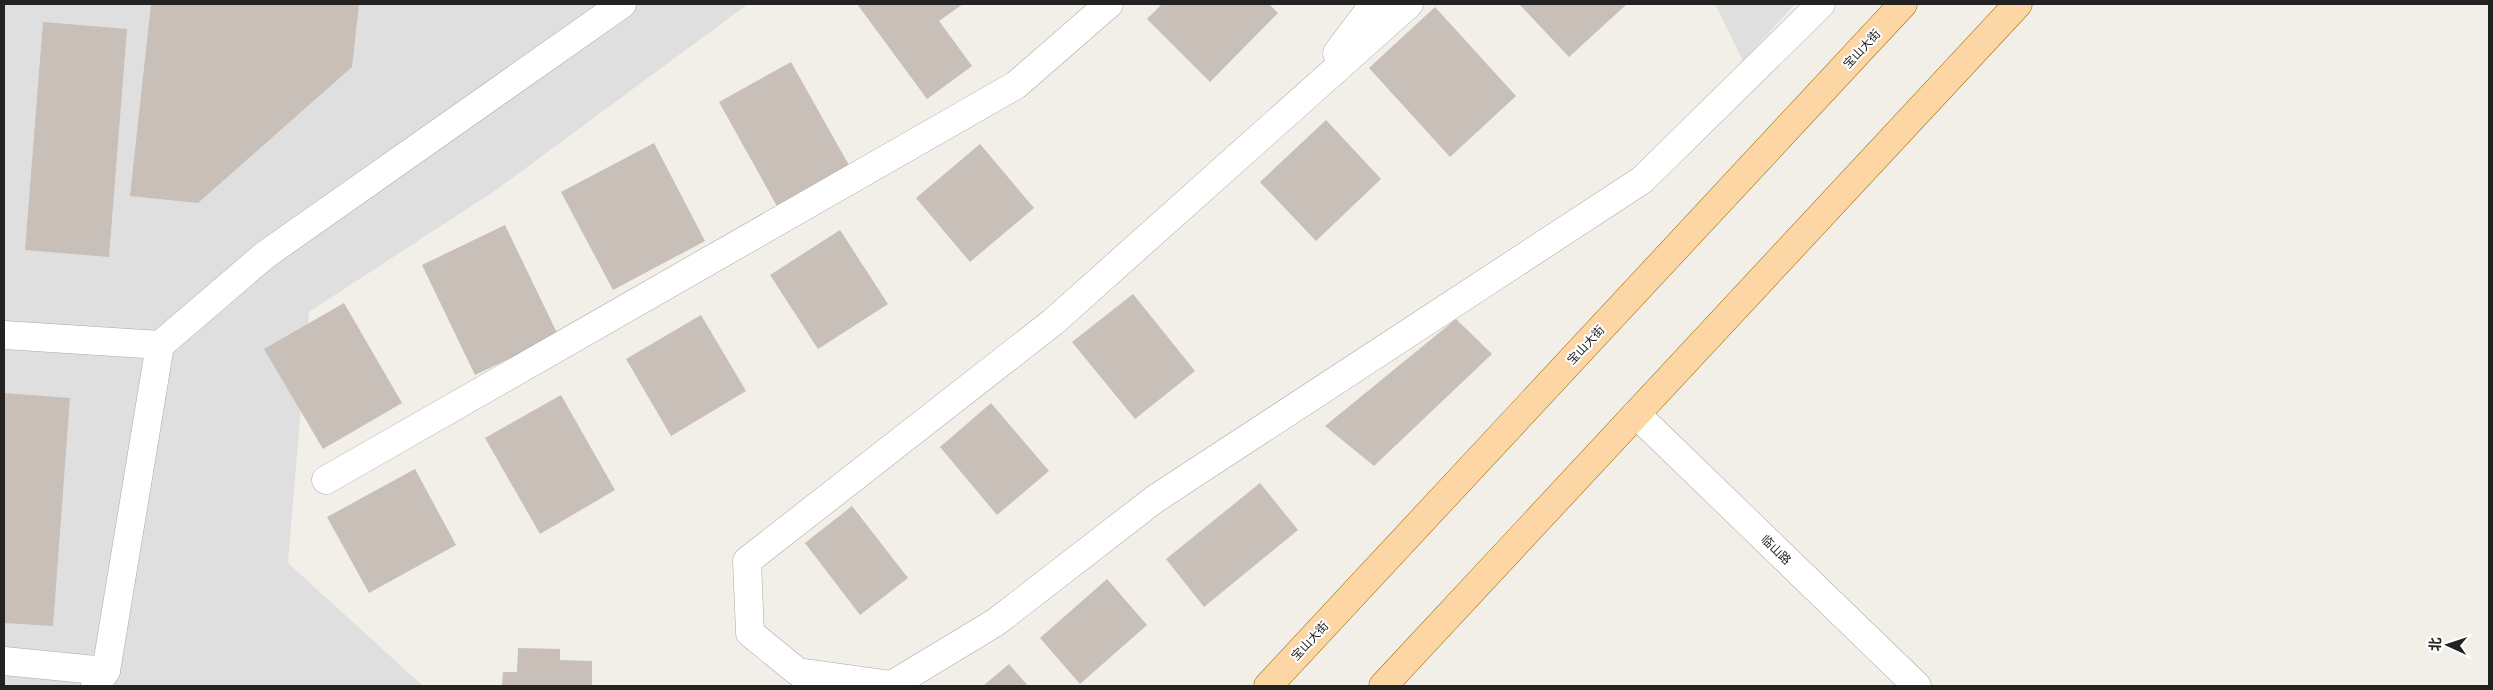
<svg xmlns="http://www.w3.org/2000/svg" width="2493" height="690" viewBox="0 0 2493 690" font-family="Rubik,'Noto Sans SC',sans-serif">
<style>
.residential{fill:#e0dfdf}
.building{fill:#c7bfb8}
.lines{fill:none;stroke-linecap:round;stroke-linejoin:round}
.minor-casing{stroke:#a9a9a9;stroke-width:29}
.major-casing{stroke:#a06b00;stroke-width:29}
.minor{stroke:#fff;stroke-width:28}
.major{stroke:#fcd6a4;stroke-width:28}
.labels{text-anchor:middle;stroke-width:4;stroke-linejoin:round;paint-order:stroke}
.street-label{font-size:12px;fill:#222;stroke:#fff}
</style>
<rect width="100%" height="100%" fill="#f2efe9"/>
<g class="residential">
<polygon points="4,4 748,4 499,188 309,312 288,563 423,686 4,686"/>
<polygon points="1715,4 1795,4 1743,61"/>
</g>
<g class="building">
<polygon points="151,4 359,4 352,67 198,203 130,196"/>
<polygon points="857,4 963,4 939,21 972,66 927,99"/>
<polygon points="1162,4 1269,4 1278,13 1210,82 1147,19"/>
<polygon points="1519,4 1627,4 1569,57"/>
<polygon points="1435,7 1516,96 1450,157 1369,68"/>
<polygon points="43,22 127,29 109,257 25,250"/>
<polygon points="791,62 850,167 778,208 719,102"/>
<polygon points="1326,120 1381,179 1316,241 1260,182"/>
<polygon points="654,143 705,241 613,290 561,192"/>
<polygon points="980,144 1034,208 970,262 916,198"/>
<polygon points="505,225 558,335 475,375 422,265"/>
<polygon points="840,230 888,304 818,349 770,275"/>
<polygon points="1133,294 1195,371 1135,419 1072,342"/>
<polygon points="344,303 402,403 323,449 264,349"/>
<polygon points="701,315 746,391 671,436 626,359"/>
<polygon points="1456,319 1492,354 1374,466 1325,426"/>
<polygon points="4,393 70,398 53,626 4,623"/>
<polygon points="561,395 615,490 540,534 485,438"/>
<polygon points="991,403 1049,471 997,515 940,447"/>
<polygon points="415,469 456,545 369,593 327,517"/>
<polygon points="1260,483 1298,530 1204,607 1166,559"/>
<polygon points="852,506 908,578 860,615 805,543"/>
<polygon points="1107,579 1147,625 1080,684 1040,638"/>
<polygon points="518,648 560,649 560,660 592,661 592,686 502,686 503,672 517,672"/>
<polygon points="1009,664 1028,686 983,686"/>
</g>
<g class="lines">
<g class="minor-casing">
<g id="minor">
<polyline points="1409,4 1053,322 747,561 750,633 798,672 892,685 996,622 1155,499 1642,180 1821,4"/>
<polyline points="1337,53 1374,4"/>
<polyline points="4,335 160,345"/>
<polyline points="1636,414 1917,686"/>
<polyline points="326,480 1016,85 1109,4"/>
<polyline points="4,661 106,671"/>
<polyline points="95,686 106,671 160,345 265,255 622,4"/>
</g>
</g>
<g class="major-casing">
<g id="major">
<polyline points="1268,686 1903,4"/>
<polyline points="1383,686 2018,4"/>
</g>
</g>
<use href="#minor" class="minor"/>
<use href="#major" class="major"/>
</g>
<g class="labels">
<g class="street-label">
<text transform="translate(1862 49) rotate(-47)" y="4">宝山大街</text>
<text transform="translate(1586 345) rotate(-47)" y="4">宝山大街</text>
<text transform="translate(1776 550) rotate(44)" y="4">临山路</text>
<text transform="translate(1310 641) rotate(-47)" y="4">宝山大街</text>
</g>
</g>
<rect width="2493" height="690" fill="none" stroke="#222222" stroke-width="10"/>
<g transform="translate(2448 645) rotate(273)" stroke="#ffffff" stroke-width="4" paint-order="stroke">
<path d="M0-4L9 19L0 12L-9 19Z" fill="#222222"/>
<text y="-8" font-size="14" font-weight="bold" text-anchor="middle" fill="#222222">北</text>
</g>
</svg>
